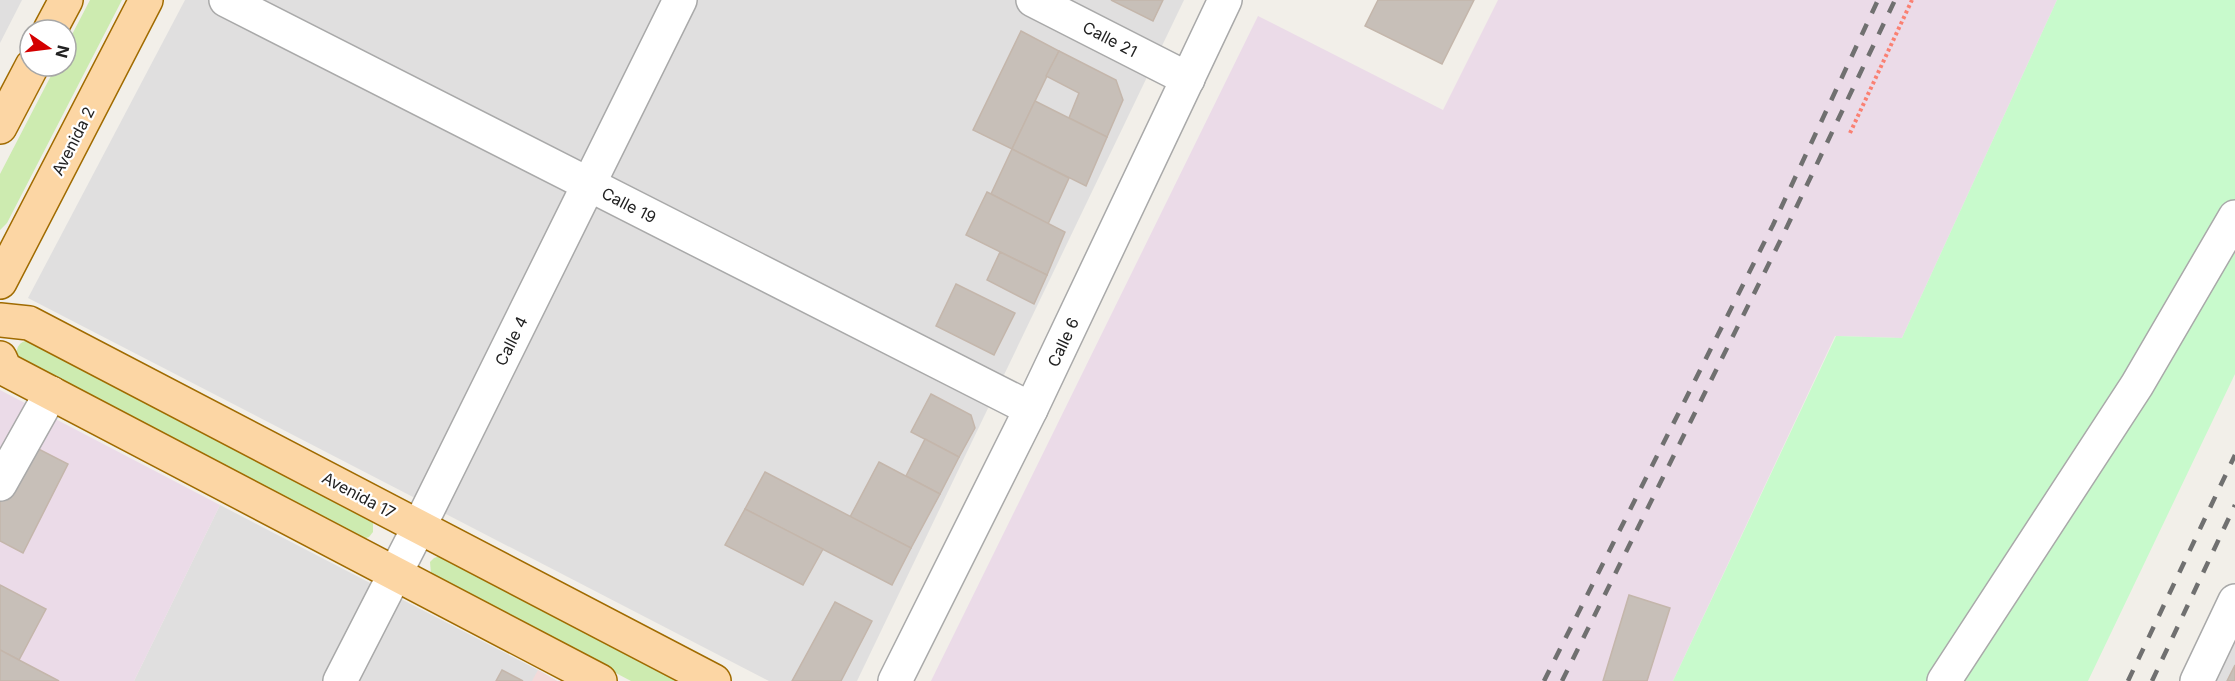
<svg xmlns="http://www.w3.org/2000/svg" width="2235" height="681" viewBox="0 0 2235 681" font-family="Inter,sans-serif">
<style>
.residential{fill:#e0dfdf}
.commercial{fill:#f2dad9}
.industrial{fill:#ebdbe8}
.grass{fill:#cdebb0}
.park{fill:#c8facc}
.building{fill:#c7bfb8;stroke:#c4b6ab;stroke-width:1.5}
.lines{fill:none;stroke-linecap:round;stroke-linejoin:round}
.minor-casing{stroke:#a9a9a9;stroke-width:36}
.major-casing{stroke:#a06b00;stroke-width:36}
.path{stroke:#fa8072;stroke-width:4;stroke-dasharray:3 3;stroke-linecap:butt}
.minor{stroke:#fff;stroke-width:33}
.major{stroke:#fcd6a4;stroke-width:33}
.rail{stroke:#707070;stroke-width:4.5;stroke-dasharray:12 12;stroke-linecap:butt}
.labels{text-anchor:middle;stroke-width:4.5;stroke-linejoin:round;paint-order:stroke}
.street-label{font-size:16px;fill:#222;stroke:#fff}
</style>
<rect width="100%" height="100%" fill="#f2efe9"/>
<g class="residential">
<polygon points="0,0 22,0 0,43"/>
<polygon points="185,0 1184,0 857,681 769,681 28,298"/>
<polygon points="220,505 538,670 557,681 134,681"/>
<polygon points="2235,627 2235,681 2209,681"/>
</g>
<polygon class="commercial" points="538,670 557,681 532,681"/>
<g class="industrial">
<polygon points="1498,0 2057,0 1902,338 1835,336 1673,681 931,681 1258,16 1443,110"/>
<polygon points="0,390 220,505 134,681 0,681"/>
</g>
<g class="grass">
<polygon points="90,0 122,0 7,223 0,230 0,174 56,66 66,66 66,46"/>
<path d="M 27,340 L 373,521 L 373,532 L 369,537 L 363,539 L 18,358 C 15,349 18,343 27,340 Z"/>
<polygon points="440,556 683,681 631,681 435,578 431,574 430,562 434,558"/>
</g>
<polygon class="park" points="2057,0 2235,0 2235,374 2088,681 1673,681 1836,336 1902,338"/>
<g class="building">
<polygon points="1111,0 1163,0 1153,21"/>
<polygon points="1378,0 1474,0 1442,64 1365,26"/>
<polygon points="1021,31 1059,51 1012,149 973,130"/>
<polygon points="1059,51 1116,80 1123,100 1107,137 1069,118 1079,93 1046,76"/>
<polygon points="1035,101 1107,137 1086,186 1012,149"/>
<polygon points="1012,149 1069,178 1048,224 991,194"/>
<polygon points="987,192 1065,232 1047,275 966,235"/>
<polygon points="1000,252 1047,275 1034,304 987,280"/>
<polygon points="956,284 1015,313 994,355 936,326"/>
<polygon points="931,394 971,415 975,428 959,457 911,432"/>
<polygon points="15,437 68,464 23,553 0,541 0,449"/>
<polygon points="925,439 959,457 940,494 906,476"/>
<polygon points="879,462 940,494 911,548 850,517"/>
<polygon points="765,472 911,548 892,585 745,509"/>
<polygon points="745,509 823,549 803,585 725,545"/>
<polygon points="0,585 46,609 19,660 0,650"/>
<polygon points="1629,595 1670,608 1647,681 1603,681"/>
<polygon points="835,602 872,621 841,681 792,681"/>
<polygon points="0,650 19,660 59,681 0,681"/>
<polygon points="2235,665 2235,681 2227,681"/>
<polygon points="502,670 523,681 496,681"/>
</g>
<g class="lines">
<g class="minor-casing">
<g id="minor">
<polyline points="226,0 1031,409"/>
<polyline points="1033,0 1188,79"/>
<polyline points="0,484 51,393"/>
<polyline points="340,681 419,527 680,0"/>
<polyline points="895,681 1031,409 1225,0"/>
<polyline points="1944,681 2137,385 2235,217"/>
<polyline points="2197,681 2235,601"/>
</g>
</g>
<g class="major-casing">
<g id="major">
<polyline points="50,30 66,0"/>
<polyline points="0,127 32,66"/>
<polyline points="0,282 146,0"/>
<polyline points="0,320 29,323 714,681"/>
<polyline points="0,358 5,369 600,681"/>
</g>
</g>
<polyline class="path" points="1850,133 1912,0"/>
<use href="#minor" class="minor"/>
<use href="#major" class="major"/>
<g class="rail">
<polyline points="1544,681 1773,225 1878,0"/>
<polyline points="1562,681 1785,231 1895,0"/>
<polyline points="2128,681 2235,455"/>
<polyline points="2152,681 2235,505"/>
</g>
</g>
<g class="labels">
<g class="street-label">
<text transform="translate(1110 39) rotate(27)" y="6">Calle 21</text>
<text transform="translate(73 141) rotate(-63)" y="6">Avenida 2</text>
<text transform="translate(629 205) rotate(27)" y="6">Calle 19</text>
<text transform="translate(511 341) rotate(-64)" y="6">Calle 4</text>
<text transform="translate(1063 342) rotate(-65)" y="6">Calle 6</text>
<text transform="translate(359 495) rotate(28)" y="6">Avenida 17</text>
</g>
</g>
<g transform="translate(48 48) rotate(104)"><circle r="28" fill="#ffffff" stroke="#a7a7a7" stroke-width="1.5"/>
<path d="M0-4.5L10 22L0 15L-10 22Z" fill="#d40000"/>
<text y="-9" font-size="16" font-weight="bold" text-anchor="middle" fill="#222222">N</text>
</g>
</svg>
